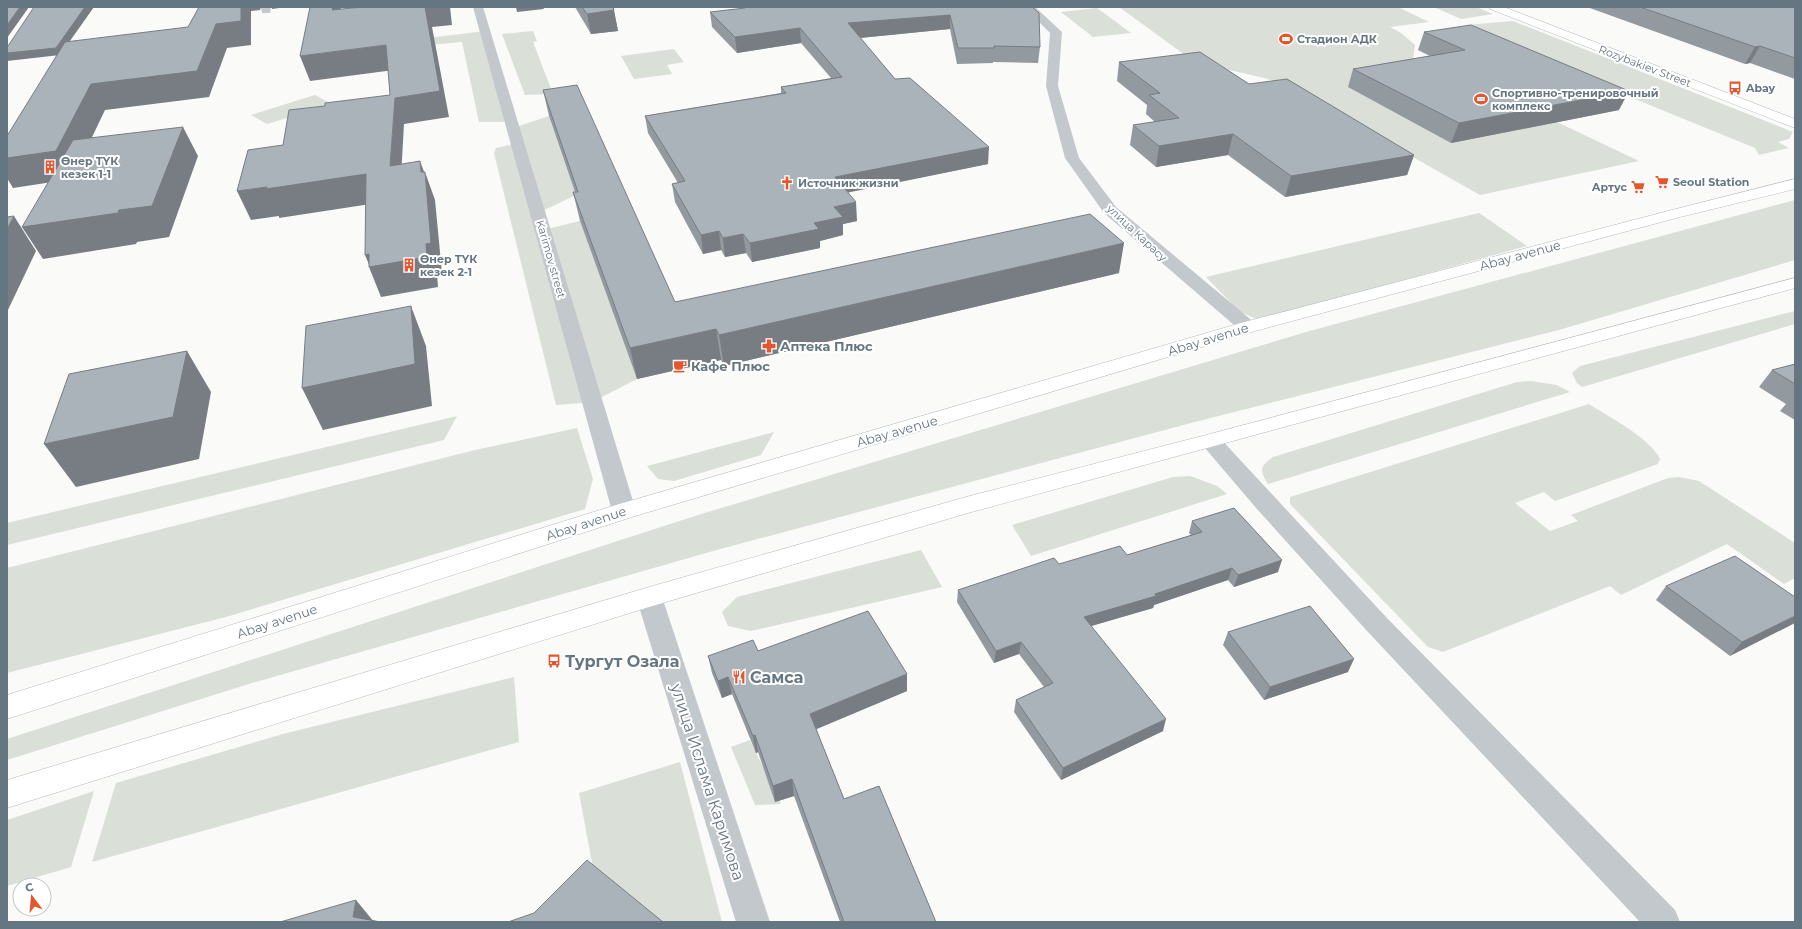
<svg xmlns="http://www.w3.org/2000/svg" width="1802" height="929" viewBox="0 0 1802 929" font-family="Montserrat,sans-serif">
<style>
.green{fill:#dadfd7}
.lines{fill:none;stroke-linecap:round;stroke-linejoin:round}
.secondary-casing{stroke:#b3babf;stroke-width:1}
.minor{fill:#c3c8cc;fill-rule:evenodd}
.tertiary{fill:#c3c8cc;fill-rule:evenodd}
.secondary{fill:#fff;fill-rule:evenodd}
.wall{fill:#929a9f}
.shaded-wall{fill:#777d82}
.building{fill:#aab3b9;stroke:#777d82}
.labels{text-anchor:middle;stroke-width:4;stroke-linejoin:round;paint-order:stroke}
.far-poi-label{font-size:11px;font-weight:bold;fill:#657683;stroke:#fff;text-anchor:start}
.far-street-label{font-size:11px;fill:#657683;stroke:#fff}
.street-label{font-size:13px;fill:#657683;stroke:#fff}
.poi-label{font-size:13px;font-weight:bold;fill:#657683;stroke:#fff;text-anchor:start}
.near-poi-label{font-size:16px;font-weight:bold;fill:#657683;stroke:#fff;text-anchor:start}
.near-street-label{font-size:16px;fill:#657683;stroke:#fff}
</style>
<rect width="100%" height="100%" fill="#fafaf8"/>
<g class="green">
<polygon points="1119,7 1398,7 1429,22 1390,27 1401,33 1415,45 1413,60 1557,122 1639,161 1480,195 1381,139 1303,90 1264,78 1216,67 1185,55"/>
<polygon points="1434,7 1476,7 1493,14 1461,19"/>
<polygon points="1097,8 1131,33 1093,37 1061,12"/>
<polygon points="1513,21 1793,132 1789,139 1778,142 1789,148 1759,155 1755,148 1515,50 1466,25"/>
<polygon points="485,31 511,122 479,122 462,42 407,47 404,41"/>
<polygon points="533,31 537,41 533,42 553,94 525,95 502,34"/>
<polygon points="674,49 684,62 667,65 672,74 634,79 621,56"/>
<polygon points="315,95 332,104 267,124 251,115"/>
<polygon points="549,116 576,195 538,213 543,230 580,221 637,379 592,402 556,405 494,153 496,148 517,143 513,128"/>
<polygon points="1795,200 1795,260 1559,330 1191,423 713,551 252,683 7,760 7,739 698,515 1306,332"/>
<polygon points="1479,213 1527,246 1258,320 1239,311 1206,277"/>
<polygon points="1795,311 1795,324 1582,387 1577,383 1572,373 1580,366"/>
<path d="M 1531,381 L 1557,385 L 1570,392 L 1268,484 C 1259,470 1260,466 1273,457 L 1517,382 Z"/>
<path d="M 1589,404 C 1609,417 1650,438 1660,459 L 1658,464 L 1555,501 L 1544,492 L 1515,503 L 1550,531 L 1578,521 L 1571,515 L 1668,478 L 1679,477 L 1699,481 L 1795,543 L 1795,578 L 1784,584 L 1727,544 L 1621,595 L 1610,586 L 1443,652 L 1428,647 L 1290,504 L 1290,497 Z"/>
<polygon points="457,416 444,440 7,545 7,523"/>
<polygon points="577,428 593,479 585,509 226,617 7,673 7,568 475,450"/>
<polygon points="774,432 761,455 674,481 658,479 647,466"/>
<polygon points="1190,476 1217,486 1227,494 1031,556 1012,525 1173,477"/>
<polygon points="921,550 942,587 751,631 728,626 722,612 737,597"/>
<polygon points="514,677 519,742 92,862 116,783 283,734"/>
<polygon points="750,740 781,804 755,805 731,747"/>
<polygon points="680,762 722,922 640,922 593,868 579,793"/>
<polygon points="94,791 71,867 7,886 7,820"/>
</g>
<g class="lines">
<g class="secondary-casing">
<g id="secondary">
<polygon points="1489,7 1504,7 1795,119 1795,128 1490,9"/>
<polygon points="1795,179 1795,189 1680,217 1255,331 632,517 7,719 7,695 616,505 1241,323 1668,211"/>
<polygon points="1795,278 1795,288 968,513 649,607 7,808 7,780 649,587 966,497 1210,434"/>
</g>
</g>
<g class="minor">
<polygon points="261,7 271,7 270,13 262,13"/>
<polygon points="1024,7 1035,7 1062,32 1058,86 1079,158 1116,207 1255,323 1257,327 1255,331 1248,333 1241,331 1104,213 1065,158 1046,86 1050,33"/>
<polygon points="1210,434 1218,436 1386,617 1675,910 1680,922 1640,922 1368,632 1257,509 1199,441 1202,436"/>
<polygon points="649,587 658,590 662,597 770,922 736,922 636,597 640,590"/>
</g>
<polygon class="tertiary" points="473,7 483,7 636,511 632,517 624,519 616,517 612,511"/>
<use href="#secondary" class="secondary"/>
</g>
<g class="wall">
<polygon points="575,7 613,7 618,31 591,34"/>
<polygon points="1032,7 1040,47 1038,63 993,62 993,63 957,64 950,29 860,38 895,79 988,164 848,192 857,221 843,224 843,235 820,241 820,248 752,262 746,253 725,257 721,250 703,254 675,202 672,184 678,183 648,133 645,116 781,93 781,87 831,78 801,43 737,53 712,27 710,12"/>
<polygon points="1587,7 1795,7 1795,79 1750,63 1745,64"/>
<polygon points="1424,32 1619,110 1451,143 1348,87 1353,69 1430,56 1418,50"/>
<polygon points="1119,62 1249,84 1414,155 1407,175 1285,197 1228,155 1156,167 1130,145 1133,125 1155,122 1146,114 1147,105 1117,81"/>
<polygon points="543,90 675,302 1119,273 724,366 721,360 637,379 580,221 573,192 575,192 549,116"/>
<polygon points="1795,364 1795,420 1780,411 1786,404 1759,387 1772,370"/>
<polygon points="1192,521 1278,572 1234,587 1228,580 1154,605 1153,608 1091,626 1163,731 1061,780 1014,712 1016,700 1044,687 1019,654 994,663 957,602 958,590 1059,564 1127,555 1191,535 1189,533"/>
<polygon points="1666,586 1795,597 1730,656 1656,600"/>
<polygon points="1228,632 1348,672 1264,700 1223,645"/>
<polygon points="758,651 907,691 816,729 844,799 936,922 840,922 794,796 775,802 758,752 756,753 732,694 722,698 712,673 708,656"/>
</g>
<g class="shaded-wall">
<polygon points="20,7 29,7 7,38 7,25"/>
<polygon points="85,7 94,7 60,55 7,61 7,53"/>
<polygon points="241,7 261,7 260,10 251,11 251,45 227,48 209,97 105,110 72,179 13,188 7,178 7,158 91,84 216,24"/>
<polygon points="272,7 287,7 272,9"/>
<polygon points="333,7 341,7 341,34 332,10"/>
<polygon points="425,7 450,7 452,25 432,27 449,117 404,124 400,194 390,166 395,98"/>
<polygon points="516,7 543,7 544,9 517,12"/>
<polygon points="614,10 618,31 591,34 587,14"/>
<polygon points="950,15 950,29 849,39 848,23"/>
<polygon points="800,28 801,43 737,53 735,37"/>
<polygon points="386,45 394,70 310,81 300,56"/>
<polygon points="1760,46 1750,63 1745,64 1755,47"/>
<polygon points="1629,91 1619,110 1451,143 1459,123"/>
<polygon points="183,127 198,156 169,237 137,242 136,244 43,259 22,227 119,210"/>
<polygon points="1233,134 1228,155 1156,167 1159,146"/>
<polygon points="989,147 988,164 836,195 835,177"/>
<polygon points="1414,155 1407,175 1285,197 1291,176"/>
<polygon points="420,161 426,177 425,172 435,200 442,273 437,274 438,287 381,297 369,267 370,267 365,255 421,172"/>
<polygon points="366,174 377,203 279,218 279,216 251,220 237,191 267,187"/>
<polygon points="856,202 857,221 843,224 843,235 820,241 820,248 752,262 750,243 834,207"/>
<polygon points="14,216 36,251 7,312 7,229"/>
<polygon points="719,231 721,250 703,254 701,235"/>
<polygon points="743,234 746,253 725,257 723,238"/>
<polygon points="1124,243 1119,273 724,366 719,335"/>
<polygon points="411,306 426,346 432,406 323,430 302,388"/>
<polygon points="716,329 721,360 637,379 630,348"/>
<polygon points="187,351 211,392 199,459 76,487 44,444"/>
<polygon points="1282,560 1278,572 1234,587 1238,575"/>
<polygon points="1232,568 1228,580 1154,605 1153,608 1081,629 1084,617"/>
<polygon points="1795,616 1795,623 1730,656 1742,642"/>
<polygon points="1021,642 1019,654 994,663 996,651"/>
<polygon points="1354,659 1348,672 1264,700 1270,687"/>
<polygon points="907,674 907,691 812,731 810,714"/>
<polygon points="728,677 732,694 722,698 718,681"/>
<polygon points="1166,719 1163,731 1061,780 1063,768"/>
<polygon points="755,735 758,752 756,753 753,736"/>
<polygon points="792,779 794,796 775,802 773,786"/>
<polygon points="356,900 374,922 353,917"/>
</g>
<g class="building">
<polygon points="7,7 20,7 7,25"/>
<polygon points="34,7 85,7 56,48 7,53 7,47 8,46"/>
<polygon points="199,7 241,7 241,21 216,24 197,71 91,84 56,151 7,158 7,136 65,42 188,27"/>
<polygon points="310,7 333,7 332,10 362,7 425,7 440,91 395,98 390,166 420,161 421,172 425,172 431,243 426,244 427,257 369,267 369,254 365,255 366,174 266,189 267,187 237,191 248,150 283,145 289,110 325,106 325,103 390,95 386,45 300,56"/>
<polygon points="582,7 613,7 614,10 587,14"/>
<polygon points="746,7 1032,7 1039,13 1040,47 994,46 994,48 958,48 950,15 848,23 895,79 910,78 989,147 835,177 856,202 834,207 843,217 814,223 819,229 750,243 743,234 723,238 719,231 701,235 672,184 685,181 645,116 786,93 781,87 842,77 800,28 735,37 710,12 745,8"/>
<polygon points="1640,7 1795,7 1795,58 1760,46 1755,47"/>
<polygon points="1471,25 1629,91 1459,123 1353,69 1465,50 1424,32"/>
<polygon points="1200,52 1249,84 1287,79 1414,155 1291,176 1233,134 1159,146 1133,125 1179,118 1149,95 1160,93 1119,62"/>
<polygon points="577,85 675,302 1090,214 1124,243 719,335 716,329 630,348 573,192 578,192 543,90"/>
<polygon points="183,127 152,206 119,210 118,213 22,227 73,140"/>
<polygon points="14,216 7,229 7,217"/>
<polygon points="411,306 415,364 302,388 306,326"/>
<polygon points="187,351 173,417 44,444 69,374"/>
<polygon points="1795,364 1795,384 1772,370"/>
<polygon points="1234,508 1282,560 1238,575 1232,568 1155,594 1156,596 1084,617 1166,719 1063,768 1016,700 1053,683 1021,642 996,651 958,590 1054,558 1059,564 1120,546 1127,555 1202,532 1192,521"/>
<polygon points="1735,556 1795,597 1795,616 1742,642 1666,586"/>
<polygon points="1310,606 1354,659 1270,687 1228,632"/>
<polygon points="868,611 907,674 810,714 844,799 879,786 936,922 844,922 792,779 773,786 755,735 753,736 728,677 718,681 708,656 753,640 758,651"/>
<polygon points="587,860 663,922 508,922 534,913"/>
<polygon points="356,900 353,917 381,922 280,922"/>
</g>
<defs>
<g id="stadium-bare" transform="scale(1.08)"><path d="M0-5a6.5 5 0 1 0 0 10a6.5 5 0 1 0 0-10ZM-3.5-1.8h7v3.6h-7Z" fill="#e4572e" stroke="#fff" stroke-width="2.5" paint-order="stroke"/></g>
<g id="bus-bare" transform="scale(1.08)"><path d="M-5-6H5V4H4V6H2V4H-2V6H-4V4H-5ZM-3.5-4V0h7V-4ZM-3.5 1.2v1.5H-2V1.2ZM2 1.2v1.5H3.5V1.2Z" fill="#e4572e" stroke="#fff" stroke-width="2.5" paint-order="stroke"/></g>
<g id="building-bare" transform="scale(1.08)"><path d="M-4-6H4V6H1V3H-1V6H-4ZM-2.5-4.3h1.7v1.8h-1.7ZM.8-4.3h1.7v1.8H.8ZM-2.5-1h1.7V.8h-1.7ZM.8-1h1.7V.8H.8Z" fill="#e4572e" stroke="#fff" stroke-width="2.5" paint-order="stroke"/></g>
<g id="supermarket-bare" transform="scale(1.08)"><path d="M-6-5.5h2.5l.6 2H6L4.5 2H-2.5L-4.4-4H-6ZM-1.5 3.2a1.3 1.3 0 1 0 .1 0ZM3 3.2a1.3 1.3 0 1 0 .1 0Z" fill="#e4572e" stroke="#fff" stroke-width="2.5" paint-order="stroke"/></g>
<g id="church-bare" transform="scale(1.08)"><path d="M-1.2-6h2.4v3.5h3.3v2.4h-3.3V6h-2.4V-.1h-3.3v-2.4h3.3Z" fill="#e4572e" stroke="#fff" stroke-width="2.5" paint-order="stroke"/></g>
<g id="pharmacy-bare" transform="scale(1.08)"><path d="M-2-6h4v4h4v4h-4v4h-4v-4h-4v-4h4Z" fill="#e4572e" stroke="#fff" stroke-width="2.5" paint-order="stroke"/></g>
<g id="cafe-bare" transform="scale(1.08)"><path d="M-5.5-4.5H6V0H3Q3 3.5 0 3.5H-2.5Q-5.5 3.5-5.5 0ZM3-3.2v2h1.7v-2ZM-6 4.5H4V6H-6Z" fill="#e4572e" stroke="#fff" stroke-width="2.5" paint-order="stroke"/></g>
<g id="restaurant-bare" transform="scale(1.08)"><path d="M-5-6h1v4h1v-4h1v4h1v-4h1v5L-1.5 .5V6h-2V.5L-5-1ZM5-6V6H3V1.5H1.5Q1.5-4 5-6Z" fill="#e4572e" stroke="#fff" stroke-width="2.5" paint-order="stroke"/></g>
</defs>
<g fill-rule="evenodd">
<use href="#stadium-bare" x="1286" y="39"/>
<use href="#bus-bare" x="1735" y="88"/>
<use href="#stadium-bare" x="1481" y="99"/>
<use href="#building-bare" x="50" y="167"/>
<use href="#supermarket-bare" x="1662" y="182"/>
<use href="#church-bare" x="787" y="183"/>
<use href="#supermarket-bare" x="1638" y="187"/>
<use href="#building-bare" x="409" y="265"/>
<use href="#pharmacy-bare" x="769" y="346"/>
<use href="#cafe-bare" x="680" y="366"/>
<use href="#bus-bare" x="554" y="661"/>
<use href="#restaurant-bare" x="739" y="677"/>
</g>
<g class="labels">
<g class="far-poi-label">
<text x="1297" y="43">Стадион АДК</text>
<text x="1746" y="92">Abay</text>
<text x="1492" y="97">Спортивно-тренировочный<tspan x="1492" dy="13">комплекс</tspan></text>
<text x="61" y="165">Өнер ТҮК<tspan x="61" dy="13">кезек 1-1</tspan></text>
<text x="1673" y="186">Seoul Station</text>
<text x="798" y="187">Источник жизни</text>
<text x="1627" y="191" text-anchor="end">Артус</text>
<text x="420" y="263">Өнер ТҮК<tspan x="420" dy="13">кезек 2-1</tspan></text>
</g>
<g class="far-street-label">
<text transform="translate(1645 66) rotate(21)" y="4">Rozybakiev Street</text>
<text transform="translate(1137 233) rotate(43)" y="4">улица Карасу</text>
<text transform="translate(551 259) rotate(74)" y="4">Karimov street</text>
</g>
<g class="street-label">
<text transform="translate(1520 255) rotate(-15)" y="5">Abay avenue</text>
<text transform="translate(1208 339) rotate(-17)" y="5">Abay avenue</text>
<text transform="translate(897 431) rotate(-16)" y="5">Abay avenue</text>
<text transform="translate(586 523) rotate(-18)" y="5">Abay avenue</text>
<text transform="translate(277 621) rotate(-18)" y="5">Abay avenue</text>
</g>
<g class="poi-label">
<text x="780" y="351">Аптека Плюс</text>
<text x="691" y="371">Кафе Плюс</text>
</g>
<g class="near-poi-label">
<text x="565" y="667">Тургут Озала</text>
<text x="750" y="683">Самса</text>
</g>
<g class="near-street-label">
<text transform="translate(708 782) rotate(72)" y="6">улица Ислама Каримова</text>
</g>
</g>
<rect width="1802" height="929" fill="none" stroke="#657683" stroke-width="16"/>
<g transform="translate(32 897) rotate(344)"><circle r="19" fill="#ffffff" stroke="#c1c8cd"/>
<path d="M0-3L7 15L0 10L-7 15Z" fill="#e4572e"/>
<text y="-6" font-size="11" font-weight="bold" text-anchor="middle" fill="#657683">С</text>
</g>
</svg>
